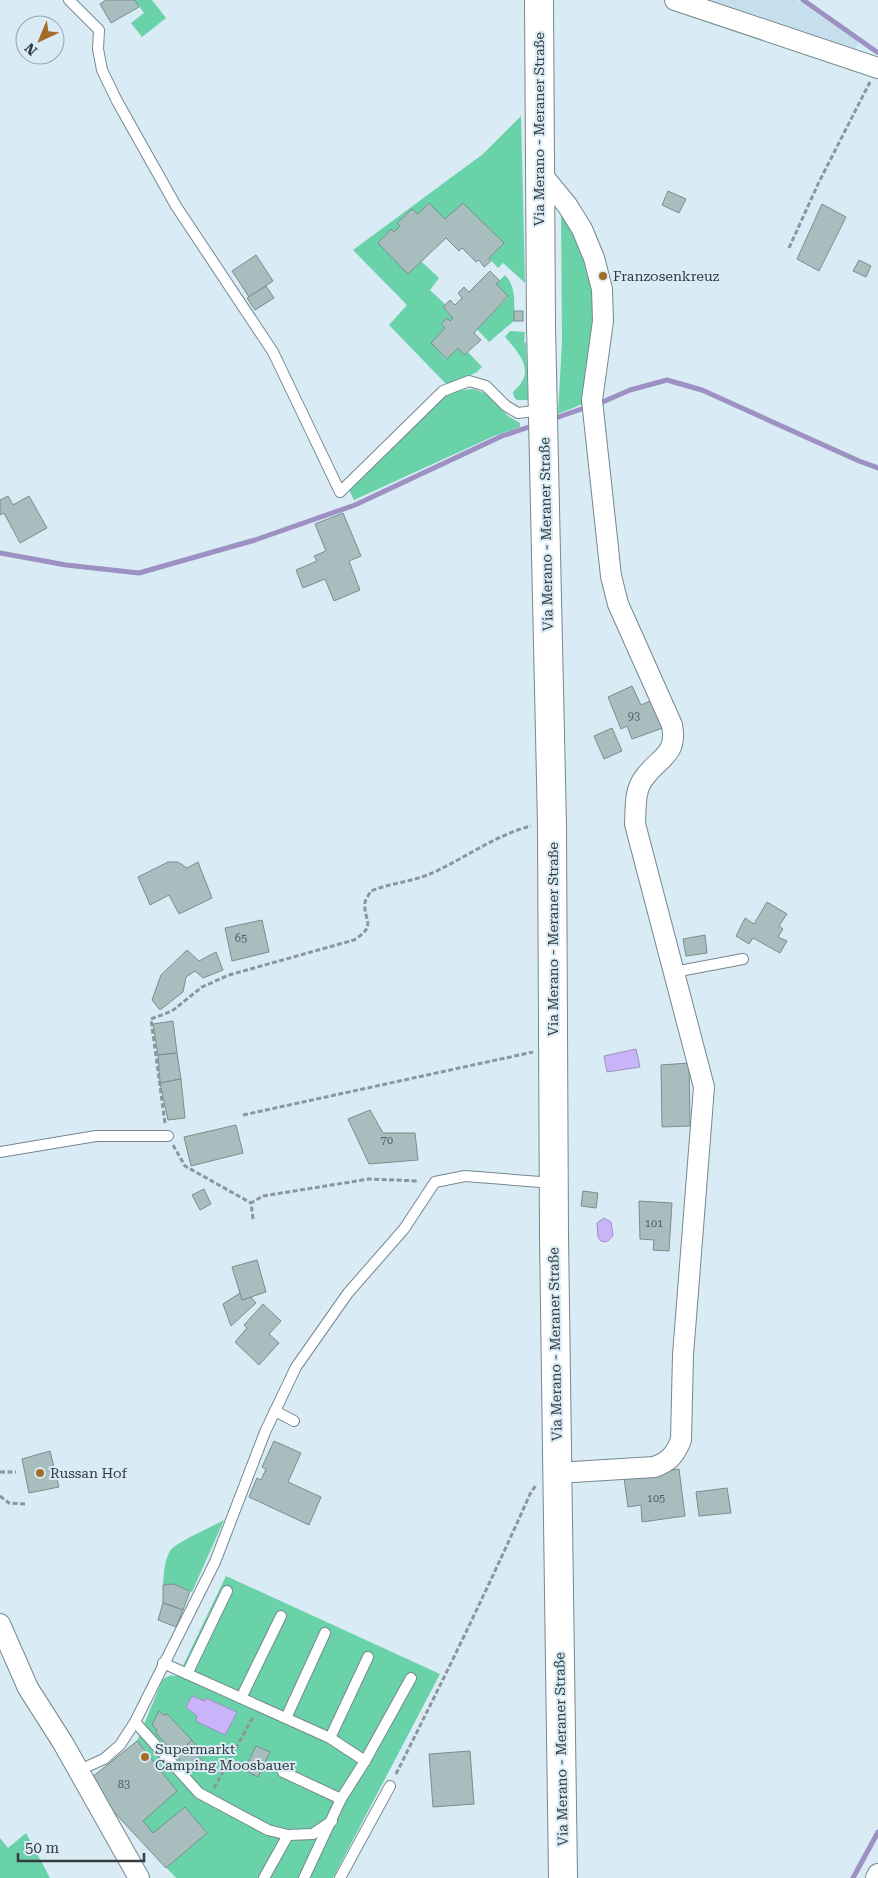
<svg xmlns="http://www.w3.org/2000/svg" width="878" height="1878" viewBox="0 0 878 1878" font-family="'Roboto Serif',serif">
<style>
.built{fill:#c6dfed}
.green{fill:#69d2a8}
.water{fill:#c9b4fa;stroke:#9d90c2}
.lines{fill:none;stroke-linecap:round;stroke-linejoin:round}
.stream{stroke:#9d90c2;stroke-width:5}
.building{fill:#a8bebe;stroke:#798e8e}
.lane-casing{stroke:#778790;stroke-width:12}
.street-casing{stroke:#778790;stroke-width:22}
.secondary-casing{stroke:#778790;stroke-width:30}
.path{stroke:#8a979e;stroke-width:3;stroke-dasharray:5 2.5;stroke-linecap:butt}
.lane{stroke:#fff;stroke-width:10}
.street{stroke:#fff;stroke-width:20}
.secondary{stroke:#fff;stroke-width:28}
.poi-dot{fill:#a56b2a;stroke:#d9ebf5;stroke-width:2}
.labels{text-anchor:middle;stroke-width:4;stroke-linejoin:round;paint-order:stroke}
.number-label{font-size:11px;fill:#525c60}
.street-label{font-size:14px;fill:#353c40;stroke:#d9ebf5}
.poi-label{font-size:14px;fill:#353c40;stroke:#d9ebf5;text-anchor:start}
</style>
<rect width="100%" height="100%" fill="#d9ebf5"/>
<polygon class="built" points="698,0 797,0 859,42 854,52"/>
<g class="green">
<polygon points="135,0 152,0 166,18 142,37 131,23 144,13"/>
<polygon points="521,116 525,283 503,263 498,268 489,258 429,204 418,214 412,209 397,223 400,226 394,232 391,229 378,243 408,274 421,261 439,278 430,290 446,305 453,318 450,321 447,318 441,323 445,328 431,343 446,359 458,348 464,355 468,352 482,367 477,372 448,386 389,325 407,305 353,250 483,154"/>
<polygon points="561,206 586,249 598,318 585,403 558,414 562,342"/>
<path d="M 505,275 C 517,287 514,306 514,321 L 489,342 L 477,329 L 508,297 L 496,284 Z"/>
<path d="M 510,331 L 525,332 L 524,342 L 526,343 L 528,400 L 517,400 L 514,397 L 513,392 C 515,389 519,387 521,383 C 533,366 515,349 505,337 Z"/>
<polygon points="473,389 485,393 508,416 520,423 520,427 494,436 354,500 349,490 428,412 445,397 459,390"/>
<path d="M 224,1520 L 192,1592 L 174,1584 L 163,1585 C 164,1574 164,1561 170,1551 C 176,1542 212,1527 224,1520 Z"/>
<path d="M 226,1576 L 440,1674 L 333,1878 L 176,1878 L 86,1782 L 137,1741 L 162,1681 C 167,1675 171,1675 178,1676 Z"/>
<polygon points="26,1833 50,1878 0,1878 0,1838 8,1848"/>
</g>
<g class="water">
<polygon points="636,1049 640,1067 607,1072 604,1056"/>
<path d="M 604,1218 L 611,1222 L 613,1235 C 609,1241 607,1243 601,1241 L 598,1237 L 597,1223 Z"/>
<polygon points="192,1696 205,1701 206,1698 237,1712 225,1735 196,1721 197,1716 186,1707"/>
</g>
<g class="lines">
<g class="stream">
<polyline points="803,0 877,52"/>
<polyline points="598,404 630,390 667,380 702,390 859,461 878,468"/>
<polyline points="550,420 587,407"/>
<polyline points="0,553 66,565 139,573 255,540 355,505 502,436 535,425"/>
<polyline points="853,1878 878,1832"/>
</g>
</g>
<g class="building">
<polygon points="106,0 135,0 139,7 111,23 100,4"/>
<polygon points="668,191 686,199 679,213 662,205"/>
<polygon points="429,203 445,219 463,203 504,243 489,258 491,261 484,267 479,260 476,262 462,248 459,251 446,238 408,274 378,243 391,229 394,232 400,226 397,223 412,209 418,214"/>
<polygon points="822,204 846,217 819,271 797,259"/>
<polygon points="256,255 273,281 249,297 232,271"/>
<polygon points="859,260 871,266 866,277 853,271"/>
<polygon points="490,271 500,281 496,284 508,296 474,333 481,340 464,355 458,348 447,359 431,343 445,328 441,324 447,318 450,321 453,318 443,307 450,300 455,305 462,298 458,293 464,287 469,292"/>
<polygon points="266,286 274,298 255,310 247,298"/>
<rect x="514" y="311" width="9" height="10"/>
<polygon points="8,496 13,505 29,496 47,528 20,543 4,513 0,515 0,500"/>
<polygon points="343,513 361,556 349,561 360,590 334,601 325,579 303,588 296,570 317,561 314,556 326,551 315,524"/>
<polygon points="632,686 641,705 652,700 663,728 632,739 627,726 621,729 608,697"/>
<polygon points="612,728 622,751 604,759 594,736"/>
<polygon points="168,862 178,862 187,868 198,862 212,898 179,914 169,895 150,905 138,877"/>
<polygon points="767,902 787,914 779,926 783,929 778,937 787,941 780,953 753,938 749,944 736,936 745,918 754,924"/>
<polygon points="262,920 269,952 232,961 225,928"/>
<polygon points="705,935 707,953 686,956 683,939"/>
<polygon points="187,950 199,961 216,952 223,970 203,978 195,971 186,977 183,992 160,1010 152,1000 161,975"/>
<polygon points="173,1021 177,1053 158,1055 153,1024"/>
<polygon points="177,1053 181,1079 160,1083 158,1055"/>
<polygon points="689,1063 690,1126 662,1127 661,1065"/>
<polygon points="181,1079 185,1118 168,1120 160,1083"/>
<polygon points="370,1110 383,1133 415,1133 418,1160 369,1164 348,1119"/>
<polygon points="236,1125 243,1153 191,1166 184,1137"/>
<polygon points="204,1189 211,1204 200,1210 192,1195"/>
<polygon points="583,1191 598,1193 596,1208 581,1206"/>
<polygon points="639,1201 672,1203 669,1251 653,1250 654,1240 640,1239"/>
<polygon points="257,1260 266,1292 242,1300 232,1267"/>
<polygon points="240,1293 242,1300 251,1297 256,1303 231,1326 223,1304"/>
<polygon points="263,1304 281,1321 269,1334 279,1343 259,1365 235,1342 247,1328 244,1325"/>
<polygon points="274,1441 301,1453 288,1482 321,1497 309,1525 249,1497 257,1478 261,1480 266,1469 262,1467"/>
<polygon points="50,1451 59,1487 29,1493 22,1459"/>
<polygon points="679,1469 685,1516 642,1522 641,1505 628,1507 624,1478"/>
<polygon points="727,1488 731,1513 699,1516 696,1492"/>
<polygon points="174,1584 190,1591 183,1610 163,1603 163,1585"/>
<polygon points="163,1603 183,1610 176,1627 158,1620"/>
<polygon points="159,1711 164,1715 167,1714 192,1740 176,1755 156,1733 157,1730 152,1725"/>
<polygon points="192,1740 196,1746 192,1749 203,1761 193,1771 184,1764 176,1755"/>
<polygon points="137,1741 177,1791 143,1821 153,1833 185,1807 207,1833 166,1868 86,1782"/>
<polygon points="256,1746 270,1752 258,1777 244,1770"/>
<polygon points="470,1751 474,1804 433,1807 429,1754"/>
</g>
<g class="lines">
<g class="lane-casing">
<g id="lane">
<polyline points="69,0 99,30 98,49 102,70 117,101 176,206 273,352 340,492 443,391 469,381 486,386 506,406 518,413 542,410"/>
<polyline points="674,972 743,959"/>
<polyline points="0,1152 96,1136 168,1136"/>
<polyline points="275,1411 294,1421"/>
<polyline points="163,1663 330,1738 365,1761"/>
<polyline points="187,1674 227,1591"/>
<polyline points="241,1698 281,1616"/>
<polyline points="286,1718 325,1633"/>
<polyline points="135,1722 199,1793 268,1830 288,1835 313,1834 332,1821"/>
<polyline points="330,1738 368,1657"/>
<polyline points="77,1771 104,1759 120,1745 135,1722 215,1562 265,1432 296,1367 348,1293 404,1229 435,1182 465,1176 553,1183"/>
<polyline points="283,1772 341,1799"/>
<polyline points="264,1878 288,1835"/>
<polyline points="304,1878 341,1799 365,1761 411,1678"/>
<polyline points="340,1878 390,1786"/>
</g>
</g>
<g class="street-casing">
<g id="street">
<polyline points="675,0 878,68"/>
<path d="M 539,171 L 567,205 L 582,229 L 594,258 L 602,289 L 603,321 L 592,400 L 611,576 L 618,604 L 672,725 C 678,755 659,757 644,778 C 634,791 636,808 635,824 L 704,1087 L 683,1355 L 681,1440 C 675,1455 669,1462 654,1467 L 557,1473"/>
<polyline points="0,1624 28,1688 63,1743 139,1878"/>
<polyline points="876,1878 878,1874"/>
</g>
</g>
<g class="secondary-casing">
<polyline id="secondary" points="539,0 541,327 552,825 554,1235 563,1878"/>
</g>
<g class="path">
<polyline points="789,248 819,182 870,82"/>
<polyline points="243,1115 533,1052"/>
<path d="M 165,1123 L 151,1019 L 172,1011 L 202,987 L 229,975 L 354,940 C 378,925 363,921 365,902 C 366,899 369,894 371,891 C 390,883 411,882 430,874 C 464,859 495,835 531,826"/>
<polyline points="173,1145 185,1166 251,1203"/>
<polyline points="253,1219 251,1203 263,1196 369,1179 419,1181"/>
<polyline points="0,1472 16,1472"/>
<polyline points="0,1496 9,1503 25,1504"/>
<path d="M 396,1774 C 442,1682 488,1589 530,1494 L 536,1485"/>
<polyline points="214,1788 253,1717"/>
</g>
<use href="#lane" class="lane"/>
<use href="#street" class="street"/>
<use href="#secondary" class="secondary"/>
</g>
<g class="poi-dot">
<circle cx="603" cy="276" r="5"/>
<circle cx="40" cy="1473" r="5"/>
<circle cx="145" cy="1757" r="5"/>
</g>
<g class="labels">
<g class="number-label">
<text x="634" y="720">93</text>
<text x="241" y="942">65</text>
<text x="387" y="1144">70</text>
<text x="654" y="1227">101</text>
<text x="656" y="1502">105</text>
<text x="124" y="1788">83</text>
</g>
<g class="street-label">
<text transform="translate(539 129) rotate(-90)" y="5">Via Merano - Meraner Straße</text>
<text transform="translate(546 534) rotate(-91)" y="5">Via Merano - Meraner Straße</text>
<text transform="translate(553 939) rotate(-90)" y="5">Via Merano - Meraner Straße</text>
<text transform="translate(555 1344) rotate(-91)" y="5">Via Merano - Meraner Straße</text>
<text transform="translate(561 1749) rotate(-91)" y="5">Via Merano - Meraner Straße</text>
</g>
<g class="poi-label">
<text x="613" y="281">Franzosenkreuz</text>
<text x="50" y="1478">Russan Hof</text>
<text x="155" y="1754">Supermarkt<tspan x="155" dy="16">Camping Moosbauer</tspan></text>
</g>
</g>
<g transform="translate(40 40) rotate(224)"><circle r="24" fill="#d9ebf5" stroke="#97a5ad"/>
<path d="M0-4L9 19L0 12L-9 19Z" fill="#a56b2a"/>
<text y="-8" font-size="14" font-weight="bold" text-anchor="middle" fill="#353c40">N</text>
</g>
<path d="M18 1853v8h126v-8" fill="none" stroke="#353c40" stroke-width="2.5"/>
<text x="25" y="1853" font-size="15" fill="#353c40" stroke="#d9ebf5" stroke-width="4" paint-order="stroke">50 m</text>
</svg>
